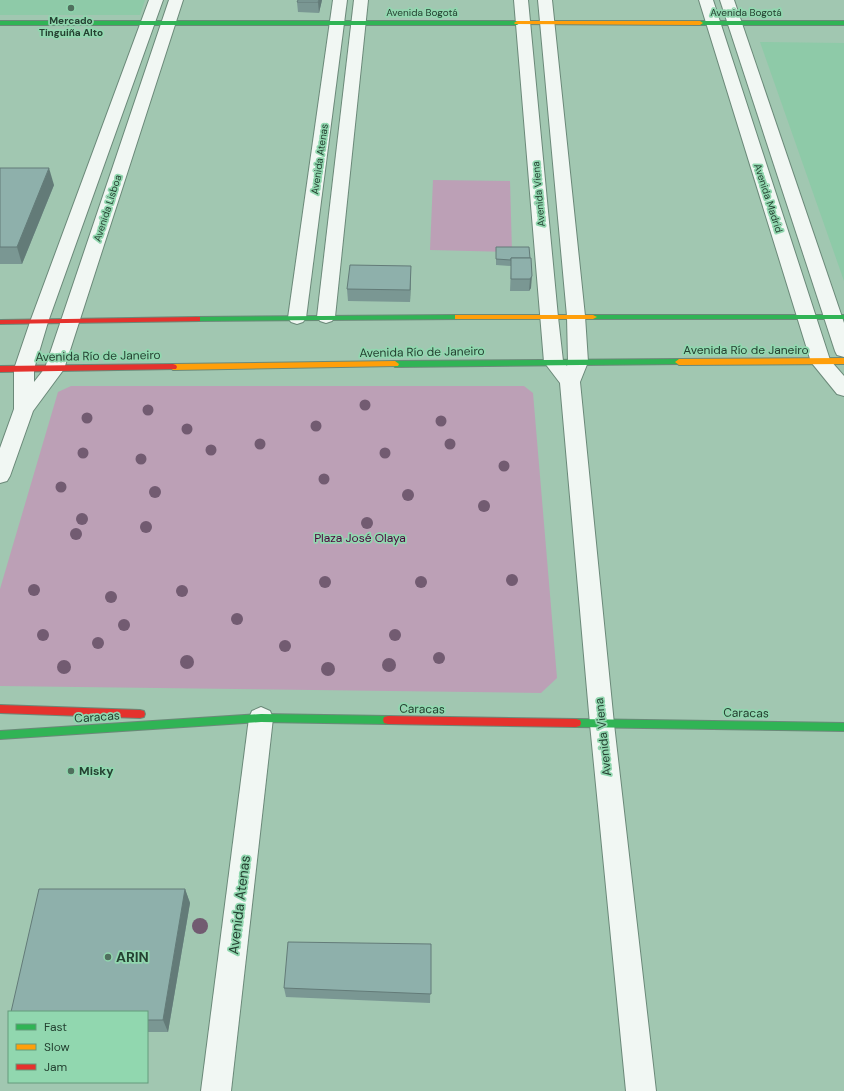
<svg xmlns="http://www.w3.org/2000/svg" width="844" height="1091" viewBox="0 0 844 1091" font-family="'DM Sans',sans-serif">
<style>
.built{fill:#8ecaa8}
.green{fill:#bca0b6}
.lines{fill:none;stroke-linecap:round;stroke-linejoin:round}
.street-casing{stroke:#6b8979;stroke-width:2}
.fast-casing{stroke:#6b8979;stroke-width:2}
.slow-casing{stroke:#6b8979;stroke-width:2}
.jam-casing{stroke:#6b8979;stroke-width:2}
.street{fill:#f1f7f3;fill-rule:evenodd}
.fast{fill:#30b455;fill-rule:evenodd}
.slow{fill:#ff9f0a;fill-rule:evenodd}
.jam{fill:#e5322d;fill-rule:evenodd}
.tree{fill:#725b71}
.wall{fill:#7a9793}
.shaded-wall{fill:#637b78}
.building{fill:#8eb0ab;stroke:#637b78}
.poi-dot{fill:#50705e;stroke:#91d7af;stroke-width:1.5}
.labels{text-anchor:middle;stroke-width:3.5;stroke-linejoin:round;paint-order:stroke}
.far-street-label{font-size:10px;fill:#244131;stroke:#91d7af}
.far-poi-label{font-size:10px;font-weight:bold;fill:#244131;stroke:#91d7af}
.street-label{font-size:12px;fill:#244131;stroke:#91d7af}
.park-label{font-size:12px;fill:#4b033c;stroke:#91d7af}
.poi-label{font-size:12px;font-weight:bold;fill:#244131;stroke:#91d7af;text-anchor:start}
.near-street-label{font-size:14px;fill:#244131;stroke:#91d7af}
.near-poi-label{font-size:14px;font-weight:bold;fill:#244131;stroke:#91d7af;text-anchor:start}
</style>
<rect width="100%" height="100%" fill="#a1c7b1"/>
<g class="built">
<polygon points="0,0 145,0 140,15 0,15"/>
<polygon points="760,42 844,43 844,281"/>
</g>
<g class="green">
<polygon points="433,180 510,181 512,252 430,250"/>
<polygon points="71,386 524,386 533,393 557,678 541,693 0,686 0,589 58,392"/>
</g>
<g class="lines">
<g class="street-casing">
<g id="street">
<polygon points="149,0 163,0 48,322 34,369 34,382 45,368 169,0 183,0 64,369 33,411 10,476 7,481 0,483 0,448 14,409 14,369 30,322"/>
<polygon points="333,0 347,0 306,318 303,322 297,324 291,322 288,318"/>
<polygon points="354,0 368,0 335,317 332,321 326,323 320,321 317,317"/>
<polygon points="514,0 528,0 558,317 563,361 567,366 568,362 567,316 538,0 552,0 585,316 588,362 580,382 614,724 656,1091 626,1091 590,724 560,383 544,362"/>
<polygon points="699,0 713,0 830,360 844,376 844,396 837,394 811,362"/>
<polygon points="720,0 734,0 844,323 844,357 837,355 835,351"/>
<polygon points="261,707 270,711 273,718 231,1091 201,1091 249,718 252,711"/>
</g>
</g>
<g class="fast-casing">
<g id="fast">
<polygon points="0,21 517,21 520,23 517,25 0,25"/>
<polygon points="844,21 844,25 700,25 697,23 700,21"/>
<polygon points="458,315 461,315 461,319 197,321 193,319 197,317"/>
<polygon points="590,315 844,315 844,319 593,319 589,317"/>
<polygon points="679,359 682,360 683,362 682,364 395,367 391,364 395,361"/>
<polygon points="261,714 388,716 392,717 393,720 392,723 388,724 261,722 0,739 0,731"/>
<polygon points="576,719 844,723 844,731 576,727 572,726 571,723 572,720"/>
</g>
</g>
<g class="slow-casing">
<g id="slow">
<polygon points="517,21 700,21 703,23 700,25 515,24 514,23"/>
<polygon points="455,315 593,315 597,317 593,319 455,319"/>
<polygon points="844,358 844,364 679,365 675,362 679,359"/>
<polygon points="395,361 399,364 398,366 173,370 169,367 173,364"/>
</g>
</g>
<g class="jam-casing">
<g id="jam">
<polygon points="197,317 200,317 200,321 0,324 0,320"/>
<polygon points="173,364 176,365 177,367 176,369 0,372 0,366"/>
<polygon points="0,705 140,710 144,711 145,714 144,717 140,718 0,713"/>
<polygon points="388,716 576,719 580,720 581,723 580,726 576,727 388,724 384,723 383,720 384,717"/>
</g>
</g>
<use href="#street" class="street"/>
<use href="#fast" class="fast"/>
<use href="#slow" class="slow"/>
<use href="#jam" class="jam"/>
</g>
<g class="tree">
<circle cx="365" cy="405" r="5.5"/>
<circle cx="148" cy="410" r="5.5"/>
<circle cx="87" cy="418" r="5.5"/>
<circle cx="441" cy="421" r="5.5"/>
<circle cx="316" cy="426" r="5.5"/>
<circle cx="187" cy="429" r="5.5"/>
<circle cx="260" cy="444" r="5.5"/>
<circle cx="450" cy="444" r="5.5"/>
<circle cx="211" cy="450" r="5.5"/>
<circle cx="83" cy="453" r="5.5"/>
<circle cx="385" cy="453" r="5.5"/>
<circle cx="141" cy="459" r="5.5"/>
<circle cx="504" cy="466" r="5.5"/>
<circle cx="324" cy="479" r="5.5"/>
<circle cx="61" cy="487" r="5.5"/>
<circle cx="155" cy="492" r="6"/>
<circle cx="408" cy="495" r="6"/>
<circle cx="484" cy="506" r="6"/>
<circle cx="82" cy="519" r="6"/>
<circle cx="367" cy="523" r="6"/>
<circle cx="146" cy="527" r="6"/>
<circle cx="76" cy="534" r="6"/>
<circle cx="512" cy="580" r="6"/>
<circle cx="325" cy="582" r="6"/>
<circle cx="421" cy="582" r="6"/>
<circle cx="34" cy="590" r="6"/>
<circle cx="182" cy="591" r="6"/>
<circle cx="111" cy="597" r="6"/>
<circle cx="237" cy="619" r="6"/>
<circle cx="124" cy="625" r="6"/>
<circle cx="43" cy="635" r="6"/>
<circle cx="395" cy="635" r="6"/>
<circle cx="98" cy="643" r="6"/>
<circle cx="285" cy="646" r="6"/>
<circle cx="439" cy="658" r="6"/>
<circle cx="187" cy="662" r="7"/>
<circle cx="389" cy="665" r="7"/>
<circle cx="64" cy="667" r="7"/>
<circle cx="328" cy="669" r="7"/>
<circle cx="200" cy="926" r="8"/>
</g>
<g class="wall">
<polygon points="298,0 322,0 319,13 298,12 297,2"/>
<polygon points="0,168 54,185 22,264 0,264"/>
<polygon points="496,247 529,247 531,288 529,291 510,291 511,266 496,265"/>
<polygon points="411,266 410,302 348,301 347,289"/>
<polygon points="185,889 190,903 168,1032 147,1032 147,1012"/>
<polygon points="431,944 430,1003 286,997 284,988"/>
</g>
<g class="shaded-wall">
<polygon points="319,0 322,0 319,13 318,2"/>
<polygon points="49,168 54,185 22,264 17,247"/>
<polygon points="411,266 411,278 410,302 410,290"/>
<polygon points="532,276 531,288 529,291 530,279"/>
<polygon points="185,889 190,903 168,1032 163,1020"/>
</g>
<g class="building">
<polygon points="298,0 319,0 318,2 297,2"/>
<polygon points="0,168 49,168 17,247 0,247"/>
<polygon points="496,247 529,247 530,258 511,258 511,260 496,259"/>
<polygon points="511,258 531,258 532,276 530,279 511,279"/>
<polygon points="350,265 411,266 410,290 347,289"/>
<polygon points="39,889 185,889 163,1020 147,1020 147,1012 11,1012"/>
<polygon points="288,942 431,944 431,994 284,988"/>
</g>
<g class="poi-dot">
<circle cx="71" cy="8" r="4"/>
<circle cx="71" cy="771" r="4"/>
<circle cx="108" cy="957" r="4"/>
</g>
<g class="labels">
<g class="far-street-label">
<text x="422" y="16">Avenida Bogotá</text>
<text x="746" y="16">Avenida Bogotá</text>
<text transform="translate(319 159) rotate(-82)" y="4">Avenida Atenas</text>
<text transform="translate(538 194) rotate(-95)" y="4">Avenida Viena</text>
<text transform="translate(769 198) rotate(72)" y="4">Avenida Madrid</text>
<text transform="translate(107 208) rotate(-72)" y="4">Avenida Lisboa</text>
</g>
<g class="far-poi-label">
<text x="71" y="24">Mercado<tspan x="71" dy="12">Tinguiña Alto</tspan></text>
</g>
<g class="street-label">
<text x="746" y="354">Avenida Río de Janeiro</text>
<text transform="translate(422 352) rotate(-1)" y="4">Avenida Río de Janeiro</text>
<text transform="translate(98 356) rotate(-1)" y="4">Avenida Río de Janeiro</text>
<text transform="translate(422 709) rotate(1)" y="4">Caracas</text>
<text transform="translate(746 713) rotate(1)" y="4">Caracas</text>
<text transform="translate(97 717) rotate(-4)" y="4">Caracas</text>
<text transform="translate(603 737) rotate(-96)" y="4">Avenida Viena</text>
</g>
<g class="park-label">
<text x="360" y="542">Plaza José Olaya</text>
</g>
<g class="poi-label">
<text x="79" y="775">Misky</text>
</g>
<g class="near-street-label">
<text transform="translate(239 905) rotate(-83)" y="5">Avenida Atenas</text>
</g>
<g class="near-poi-label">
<text x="116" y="962">ARIN</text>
</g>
</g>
<rect x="8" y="1011" width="140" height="72" fill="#91d7af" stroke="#659b7d"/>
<rect x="16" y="1024" width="20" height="6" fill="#30b455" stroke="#659b7d"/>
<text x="44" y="1031" font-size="12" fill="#244131">Fast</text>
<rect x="16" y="1044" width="20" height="6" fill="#ff9f0a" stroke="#659b7d"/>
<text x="44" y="1051" font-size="12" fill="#244131">Slow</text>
<rect x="16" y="1064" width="20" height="6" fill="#e5322d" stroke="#659b7d"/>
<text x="44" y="1071" font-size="12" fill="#244131">Jam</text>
</svg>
